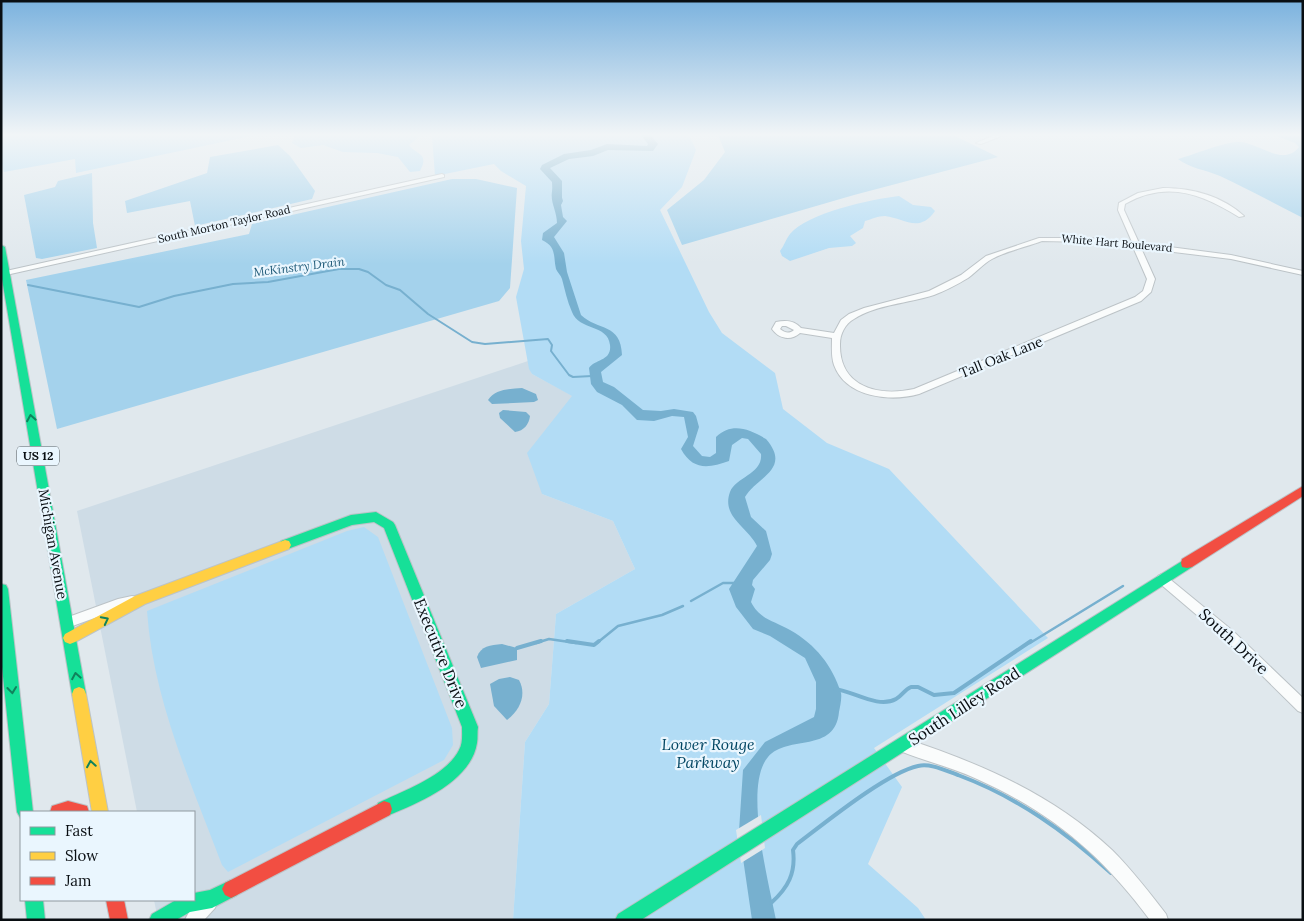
<svg xmlns="http://www.w3.org/2000/svg" width="1304" height="921" viewBox="0 0 1304 921" font-family="Lora,serif">
<style>
.built{fill:#cedce6}
.green{fill:#b2dcf5}
.forest{fill:#a4d2ec}
.water{fill:#77b0cf}
.pier{fill:#e0e8ed}
.lines{fill:none;stroke-linecap:round;stroke-linejoin:round}
.stream-far2{stroke:#77b0cf;stroke-width:2}
.stream-far1{stroke:#77b0cf;stroke-width:2.5}
.stream{stroke:#77b0cf;stroke-width:4}
.river{fill:#77b0cf;fill-rule:evenodd}
.street-casing{stroke:#bcc3c7;stroke-width:2}
.fast-casing{stroke:#bcc3c7;stroke-width:2}
.slow-casing{stroke:#bcc3c7;stroke-width:2}
.jam-casing{stroke:#bcc3c7;stroke-width:2}
.street{fill:#fafcfc;fill-rule:evenodd}
.fast{fill:#16e098;fill-rule:evenodd}
.slow{fill:#ffcf43;fill-rule:evenodd}
.jam{fill:#f24e42;fill-rule:evenodd}
.oneway{stroke:#10825c}
.labels{text-anchor:middle;stroke-width:4.5;stroke-linejoin:round;paint-order:stroke}
.far-street-label{font-size:11px;fill:#090e12;stroke:#eaf6fe}
.far-water-label{font-size:12px;font-style:italic;fill:#1c5876;stroke:#eaf6fe}
.shield{fill:#eaf6fe;stroke:#4c5459;stroke-width:1}
.shield-label{font-size:12px;font-weight:bold;fill:#090e12}
.street-label{font-size:14px;fill:#090e12;stroke:#eaf6fe}
.near-street-label{font-size:16px;fill:#090e12;stroke:#eaf6fe}
.near-park-label{font-size:16px;font-style:italic;fill:#024663;stroke:#eaf6fe}
</style>
<rect width="100%" height="100%" fill="#e0e8ed"/>
<polygon class="built" points="528,361 532,374 573,396 542,494 613,521 635,569 556,614 549,704 525,742 513,920 158,920 154,900 194,900 194,812 137,812 77,511"/>
<g class="green">
<polygon points="1,135 255,135 76,173 75,159 4,172 1,161"/>
<path d="M 295,135 L 421,135 L 409,145 C 416,155 430,153 420,171 L 410,172 L 398,157 L 377,153 L 343,152 L 323,145 L 301,148 L 292,143 Z"/>
<polygon points="432,135 689,135 696,150 682,187 660,210 709,312 722,333 775,373 783,409 827,443 889,469 1048,638 874,748 902,787 868,864 918,908 926,920 513,920 525,742 549,704 556,614 635,569 613,521 542,494 527,453 572,396 532,374 529,369 516,297 524,269 521,241 526,186 501,171 494,164 435,176"/>
<path d="M 899,196 L 913,205 L 931,207 L 935,211 C 919,234 904,218 885,216 C 878,216 872,219 865,221 L 863,228 L 850,236 L 856,243 L 852,246 L 829,248 L 790,261 L 782,256 L 780,251 C 784,246 786,239 790,234 C 807,213 872,199 899,196 Z"/>
<path d="M 364,527 L 378,537 L 452,728 L 453,745 L 444,760 L 228,872 L 222,865 C 191,783 153,699 147,611 L 347,531 Z"/>
</g>
<g class="forest">
<polygon points="718,135 953,135 998,157 854,195 682,245 667,210 704,180 725,152"/>
<path d="M 1274,135 L 1303,135 L 1303,218 C 1275,204 1248,189 1220,176 C 1206,170 1189,168 1178,159 C 1193,155 1224,142 1238,142 C 1257,141 1283,168 1299,147 L 1295,143 Z"/>
<polygon points="278,145 290,156 315,191 312,199 195,226 190,201 127,213 125,201 207,173 210,157"/>
<polygon points="92,173 93,223 97,248 42,259 36,258 24,195 55,187 58,181"/>
<polygon points="452,179 476,179 517,188 510,288 499,301 57,429 26,280 249,234 252,224"/>
</g>
<g class="water">
<path d="M 557,181 L 563,201 L 561,205 L 563,217 L 567,221 L 554,237 L 564,253 L 567,272 L 581,315 C 598,331 621,323 622,355 L 601,372 L 603,382 L 614,387 L 643,410 L 661,411 L 674,409 L 693,412 L 696,416 L 699,427 L 693,446 L 702,456 L 710,457 L 716,453 L 716,437 C 732,422 749,429 766,439 C 792,469 757,477 745,497 L 751,517 L 766,531 L 772,554 L 770,560 L 753,580 L 752,585 L 755,589 L 751,602 C 760,620 775,621 790,630 C 816,645 832,665 841,693 C 842,698 840,707 839,712 C 835,754 788,734 768,757 C 743,786 769,883 776,920 L 752,920 L 739,831 L 743,770 L 765,742 L 814,717 L 816,709 L 816,682 L 805,658 L 770,636 L 753,629 L 736,607 L 729,589 L 757,546 C 748,527 721,517 730,492 C 736,477 763,474 761,454 L 748,439 L 742,438 L 732,445 L 729,461 C 709,468 693,471 681,449 L 688,437 L 684,417 L 672,416 L 654,421 L 637,420 L 622,405 L 597,392 L 591,384 L 589,368 C 595,359 612,361 610,345 C 608,324 579,331 572,312 C 567,301 565,290 562,279 C 561,275 557,272 556,269 C 553,256 557,247 542,240 L 543,233 L 557,223 C 557,208 545,196 557,181 Z"/>
<path d="M 522,388 L 536,394 L 538,400 L 534,402 L 492,404 L 488,400 C 495,389 509,389 522,388 Z"/>
<path d="M 503,410 L 526,412 L 530,416 C 529,424 524,431 515,432 L 500,418 L 499,413 Z"/>
<path d="M 502,644 L 517,648 L 517,660 L 481,668 L 477,657 C 481,646 490,645 502,644 Z"/>
<path d="M 510,677 L 519,680 C 527,695 520,710 507,720 L 494,706 L 490,684 L 499,679 Z"/>
</g>
<polygon class="pier" points="761,815 765,848 741,863 736,830"/>
<g class="lines">
<polyline class="stream-far2" points="28,285 139,307 174,296 233,284 268,282 339,269 359,269 368,272 386,285 400,290 428,314 472,342 485,344 548,339 552,345 551,351 569,375 573,377 592,376"/>
<g class="stream-far1">
<polyline points="691,601 723,583 736,583"/>
<polyline points="536,643 549,639 576,643"/>
<polyline points="597,643 618,626 662,615 683,606"/>
<polyline points="1030,643 1123,586"/>
</g>
<g class="stream">
<polyline points="567,641 594,645 599,641"/>
<polyline points="517,648 541,641"/>
<path d="M 835,689 C 853,691 878,709 896,699 C 902,696 904,690 911,687 L 918,687 L 934,695 L 954,693 L 1031,641"/>
<path d="M 771,903 C 788,888 796,873 793,850 L 797,844 C 825,823 886,773 918,766 C 931,763 946,771 958,775 C 1017,797 1065,831 1111,873"/>
</g>
<polygon class="river" points="641,135 650,135 658,144 653,151 608,150 593,156 569,159 550,168 562,181 562,202 561,204 553,204 552,182 540,169 542,165 564,154 591,150 607,144 647,146 648,144"/>
<g class="street-casing">
<g id="street">
<polygon points="995,135 1004,135 981,144 976,143"/>
<polygon points="442,174 444,175 444,177 6,275 2,273 6,271"/>
<path d="M 1163,188 C 1192,188 1222,196 1244,216 L 1239,217 C 1202,194 1167,180 1125,204 L 1124,210 L 1139,243 L 1231,255 L 1303,271 L 1303,275 L 1231,259 L 1141,248 L 1155,279 L 1151,292 L 1141,301 L 919,394 C 891,402 846,398 834,365 C 831,356 832,347 832,338 L 800,333 C 791,341 779,339 772,329 L 776,322 C 785,320 794,320 801,328 L 834,333 L 841,320 L 849,314 L 864,308 L 929,291 L 961,275 L 986,256 L 1039,238 L 1088,238 L 1132,242 L 1118,210 L 1119,203 L 1138,193 ZM 1042,241 L 1088,242 L 1133,247 L 1147,279 L 1143,291 L 1135,297 L 914,389 C 878,397 839,387 840,344 C 840,334 845,324 854,319 C 875,305 909,303 934,295 C 945,291 958,284 968,278 C 976,272 983,264 992,259 C 1007,251 1026,247 1042,241 ZM 782,326 L 786,326 L 794,330 C 789,334 785,333 780,329 Z"/>
<polygon points="1162,574 1166,576 1233,631 1303,698 1303,713 1298,711 1225,639 1158,582 1156,579 1158,576"/>
<polygon points="132,596 136,597 138,601 136,605 119,609 67,628 63,627 61,623 63,619 118,599"/>
<path d="M 903,738 C 980,763 1052,794 1112,850 C 1132,870 1149,892 1166,914 L 1168,920 L 1150,920 C 1102,855 1051,812 977,779 C 951,767 924,761 898,750 L 896,745 L 898,740 Z"/>
<path d="M 209,894 L 215,896 L 217,902 L 215,908 L 204,920 L 185,920 C 189,910 199,898 209,894 Z"/>
</g>
</g>
<g class="fast-casing">
<g id="fast">
<polygon points="1,245 5,247 86,694 84,699 79,701 74,699 72,694 1,273"/>
<path d="M 376,512 L 393,522 L 395,525 L 478,727 C 477,732 478,738 477,743 C 471,782 417,804 384,817 L 378,815 L 376,809 L 378,803 C 403,791 446,776 459,750 C 463,743 462,735 462,727 L 384,528 L 374,522 L 352,525 L 285,550 L 281,549 L 279,545 L 281,541 L 351,515 Z"/>
<polygon points="1187,558 1192,559 1193,563 1192,567 641,920 615,920 618,914"/>
<polygon points="1,584 6,585 8,589 33,812 21,812 21,819 17,812 1,657"/>
<polygon points="231,880 237,883 240,889 237,895 212,908 190,912 176,920 149,920 152,914 176,900 194,900 194,893 210,890"/>
<polygon points="25,900 43,900 45,920 27,920"/>
</g>
</g>
<g class="slow-casing">
<g id="slow">
<polygon points="285,540 289,541 291,545 289,549 145,604 75,642 70,644 65,642 63,638 65,634 135,596"/>
<polygon points="79,687 84,689 86,694 108,812 92,812 72,694 74,689"/>
</g>
</g>
<g class="jam-casing">
<g id="jam">
<polygon points="1303,486 1303,496 1192,567 1187,568 1182,567 1181,563 1182,559"/>
<polygon points="68,801 87,806 89,812 50,812 52,806"/>
<polygon points="384,801 390,803 392,809 390,815 237,895 231,898 225,895 222,889 225,883"/>
<polygon points="106,900 124,900 128,920 110,920"/>
</g>
</g>
<use href="#street" class="street"/>
<use href="#fast" class="fast"/>
<use href="#slow" class="slow"/>
<use href="#jam" class="jam"/>
</g>
<defs><path id="oneway-chevron" d="M-2-3.5L2.5 0L-2 3.5" fill="none" stroke-width="1.6" stroke-linecap="round" stroke-linejoin="round" transform="scale(1.25)"/></defs>
<g class="oneway">
<use href="#oneway-chevron" transform="translate(31 418) rotate(-100)"/>
<use href="#oneway-chevron" transform="translate(105 620) rotate(-27)"/>
<use href="#oneway-chevron" transform="translate(76 676) rotate(-100)"/>
<use href="#oneway-chevron" transform="translate(12 690) rotate(84)"/>
<use href="#oneway-chevron" transform="translate(91 764) rotate(-99)"/>
</g>
<linearGradient id="sky" x2="0" y2="1"><stop stop-color="#7bb2de"/><stop offset="0.51" stop-color="#f1f5f7"/><stop offset="1" stop-color="#f1f5f7" stop-opacity="0"/></linearGradient>
<rect width="1304" height="264" fill="url(#sky)"/>
<g class="labels">
<g class="far-street-label">
<text transform="translate(224 224) rotate(-13)" y="4">South Morton Taylor Road</text>
<text transform="translate(1117 243) rotate(5)" y="4">White Hart Boulevard</text>
</g>
<g class="far-water-label">
<text transform="translate(299 267) rotate(-7)" y="4">McKinstry Drain</text>
</g>
<rect class="shield" x="17" y="446.5" width="42" height="19" rx="4"/>
<g class="shield-label">
<text x="38" y="460">US 12</text>
</g>
<g class="street-label">
<text transform="translate(1001 357) rotate(-22)" y="5">Tall Oak Lane</text>
<text transform="translate(53 544) rotate(80)" y="5">Michigan Avenue</text>
</g>
<g class="near-street-label">
<text transform="translate(1234 641) rotate(43)" y="6">South Drive</text>
<text transform="translate(441 653) rotate(68)" y="6">Executive Drive</text>
<text transform="translate(964 706) rotate(-33)" y="6">South Lilley Road</text>
</g>
<g class="near-park-label">
<text x="708" y="750">Lower Rouge<tspan x="708" dy="18">Parkway</tspan></text>
</g>
</g>
<rect width="1304" height="921" fill="none" stroke="#090e12" stroke-width="5"/>
<rect x="20" y="811" width="175" height="90" fill="#eaf6fe" stroke="#9099a0"/>
<rect x="30" y="827" width="25" height="8" fill="#16e098" stroke="#9099a0"/>
<text x="65" y="836" font-size="15" fill="#090e12">Fast</text>
<rect x="30" y="852" width="25" height="8" fill="#ffcf43" stroke="#9099a0"/>
<text x="65" y="861" font-size="15" fill="#090e12">Slow</text>
<rect x="30" y="877" width="25" height="8" fill="#f24e42" stroke="#9099a0"/>
<text x="65" y="886" font-size="15" fill="#090e12">Jam</text>
</svg>
